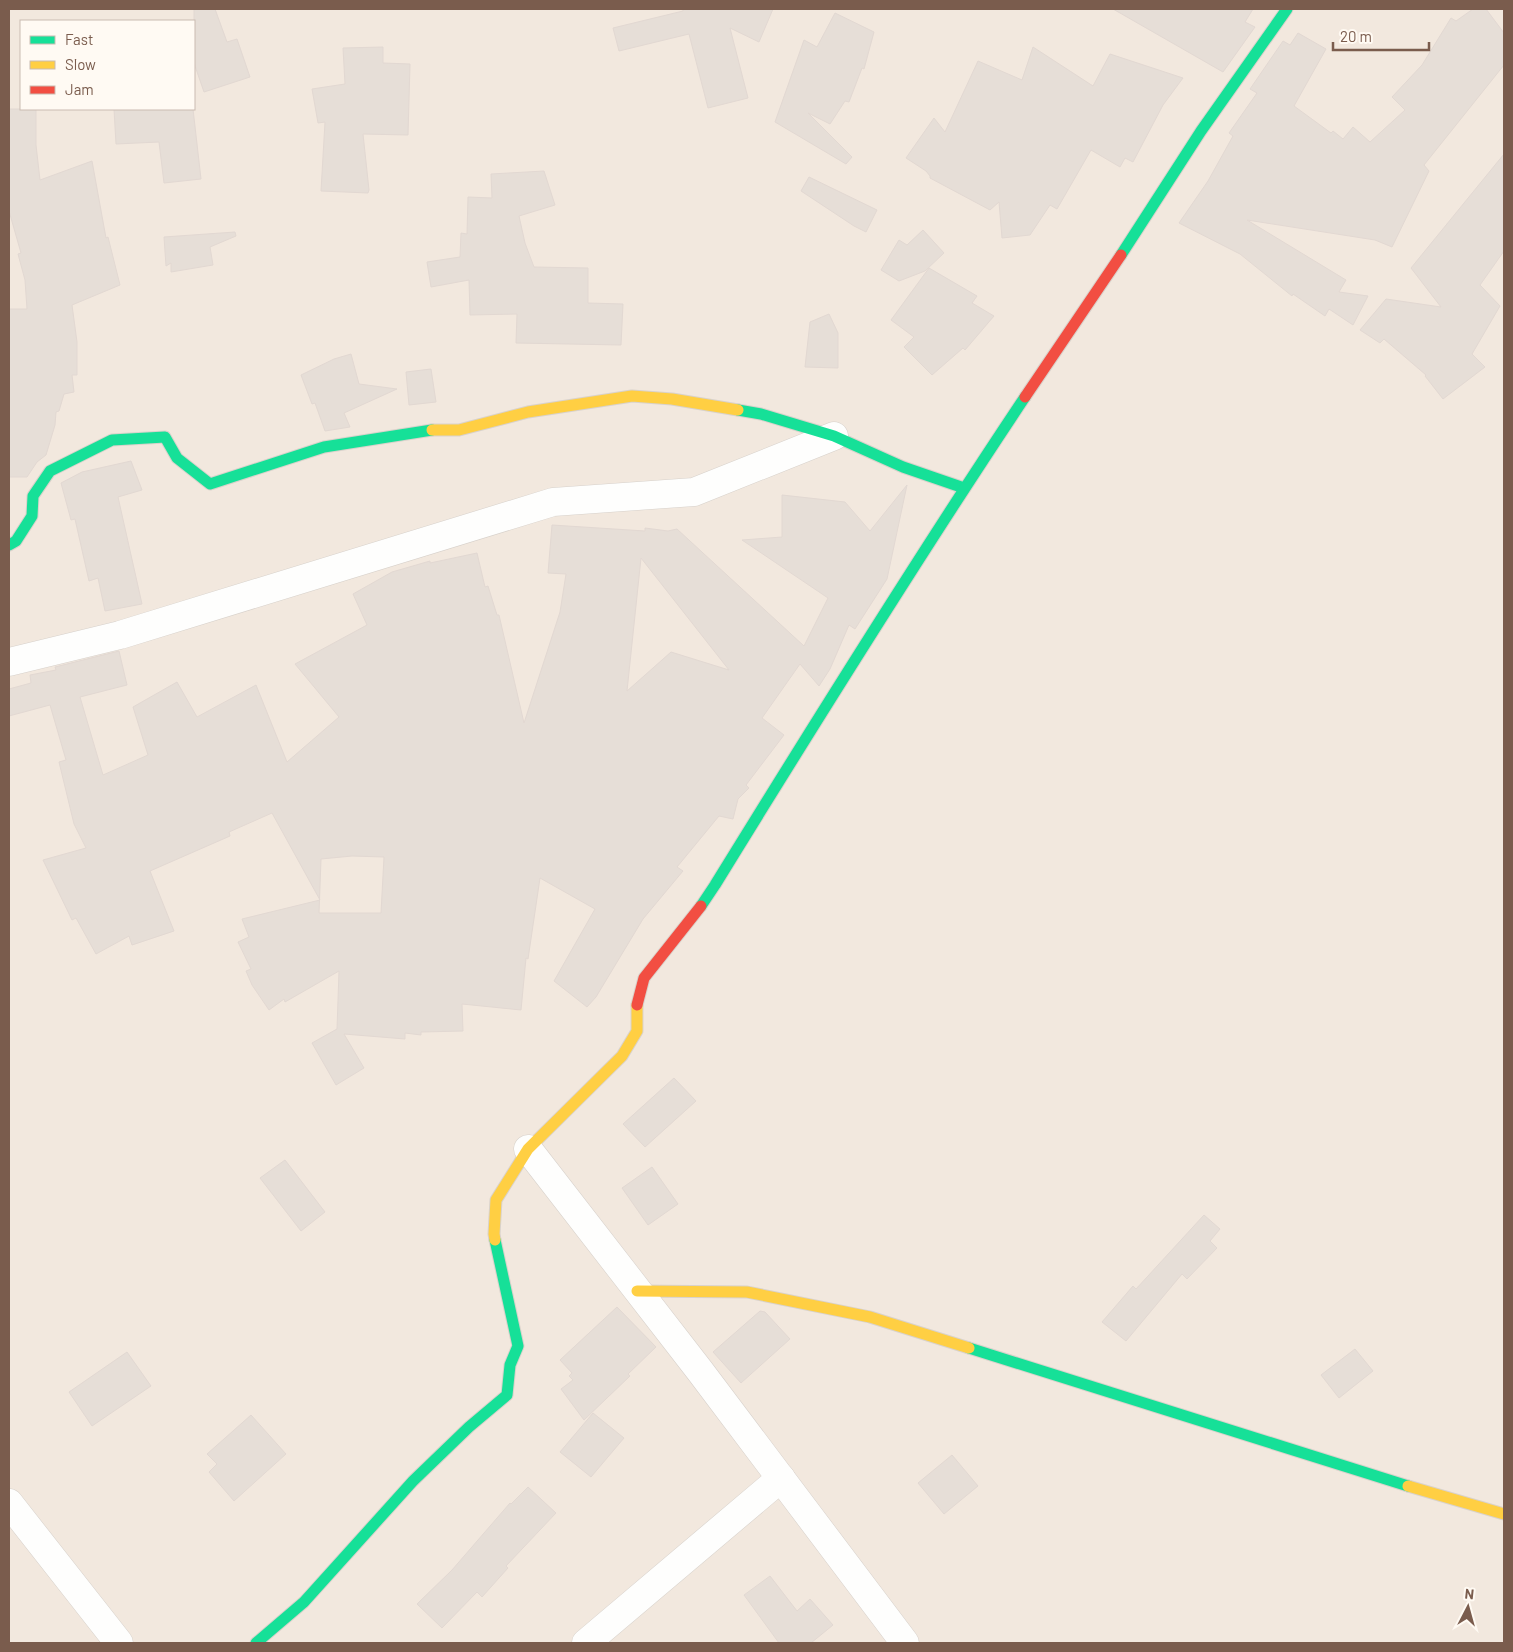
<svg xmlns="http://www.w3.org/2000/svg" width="1513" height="1652" viewBox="0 0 1513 1652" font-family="Barlow,sans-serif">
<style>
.residential{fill:#f2e8de;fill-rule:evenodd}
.building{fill:#e6ded7;stroke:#e2d8d2;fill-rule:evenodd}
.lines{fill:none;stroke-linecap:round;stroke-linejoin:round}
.street-casing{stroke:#d7d1cb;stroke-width:29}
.fast-casing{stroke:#d9d2cb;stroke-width:13}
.slow-casing{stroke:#d9d2cb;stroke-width:13}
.jam-casing{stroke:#d9d2cb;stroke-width:13}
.street{stroke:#fefefd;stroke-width:28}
.fast{stroke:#16e098;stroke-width:11}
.slow{stroke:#ffcf43;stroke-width:11}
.jam{stroke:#f24e42;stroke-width:11}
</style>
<rect width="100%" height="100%" fill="#f9f5f0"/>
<path class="residential" d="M 9,9 L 1504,9 L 1504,1643 L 9,1643 ZM 21,21 L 194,21 L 194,109 L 21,109 Z"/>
<g class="building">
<polygon points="194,9 215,9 227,42 237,39 250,77 204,92 194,63"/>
<polygon points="683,9 773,9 759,42 730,28 748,98 708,108 689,34 619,51 613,28 683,11"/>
<polygon points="1113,9 1253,9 1245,22 1255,27 1223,72"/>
<polygon points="1473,9 1486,9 1504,33 1504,65 1424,165 1429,171 1392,247 1375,240 1247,220 1346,280 1339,292 1368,296 1353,325 1329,309 1325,316 1293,294 1292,296 1240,254 1179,223 1208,181 1233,136 1229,133 1257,93 1250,89 1283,41 1290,45 1298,33 1326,49 1294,106 1331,133 1333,131 1343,139 1353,127 1370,142 1405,110 1392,97 1422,65 1451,18 1456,21"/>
<polygon points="835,13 874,32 864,69 862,68 849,102 845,101 830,124 808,113 852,157 846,164 775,122 804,40 817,47"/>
<polygon points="383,47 383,63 410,64 408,135 363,134 369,190 368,193 321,191 325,122 318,123 312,89 345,84 343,48"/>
<polygon points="1033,47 1093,86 1110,54 1183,78 1163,105 1133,162 1125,158 1120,167 1091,150 1057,209 1050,205 1030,235 1002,238 999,202 990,210 930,178 930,176 926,171 906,158 934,118 945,132 978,61 1022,80"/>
<polygon points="9,109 36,109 36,145 40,180 92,161 106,238 108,237 120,285 72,305 77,342 77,375 72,375 74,392 64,394 59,411 56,412 55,425 46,455 37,462 27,477 9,477 9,309 27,309 25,280 18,254 21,253 9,211"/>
<polygon points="114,109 193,109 201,179 164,183 159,142 116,144"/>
<polygon points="1504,154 1504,251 1480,285 1500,306 1472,354 1485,367 1443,399 1425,376 1426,375 1384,339 1380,343 1360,330 1386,299 1441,307 1411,268"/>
<polygon points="544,171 555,205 519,216 525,243 534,267 588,268 588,303 623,304 621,345 516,343 517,314 470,315 469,280 431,287 427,262 460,257 461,233 467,234 468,197 492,198 491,174"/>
<polygon points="809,177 877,210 866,232 854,226 801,191"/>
<polygon points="923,230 944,253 925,271 899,281 881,270 899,240 907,245"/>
<polygon points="235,232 236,236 210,247 213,265 171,272 171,263 166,266 164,237"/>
<polygon points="929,268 977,296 972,303 994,316 965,350 963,348 932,375 904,347 914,337 891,320"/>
<polygon points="829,314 838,333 838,368 805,367 810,322"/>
<polygon points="351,354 359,384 397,389 344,413 350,427 325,431 315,403 312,404 301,375 334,359"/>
<polygon points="431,369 436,402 409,405 406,372"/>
<polygon points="131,461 142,490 118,497 142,604 105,611 98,578 89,581 75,519 71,520 61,483 82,472"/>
<path d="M 907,485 L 887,579 L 855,629 L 849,625 L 830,669 L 819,686 L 800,664 L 762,718 L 784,735 L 746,785 L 749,788 L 738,799 L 733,819 L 719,816 L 677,867 L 683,871 L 643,919 L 596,997 L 587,1007 L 554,981 L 595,909 L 540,878 L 528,959 L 526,958 L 521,1010 L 462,1004 L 463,1031 L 421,1032 L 421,1035 L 405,1033 L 405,1039 L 344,1034 L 364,1068 L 336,1085 L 312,1043 L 337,1029 L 339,971 L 285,1002 L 284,999 L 269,1010 L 252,985 L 246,971 L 251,969 L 238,942 L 249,937 L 242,919 L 320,900 L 272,813 L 229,832 L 230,836 L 150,871 L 174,931 L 132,945 L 129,936 L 96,954 L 76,918 L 72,920 L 43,860 L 86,848 L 74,824 L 59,762 L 66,760 L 50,705 L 9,716 L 9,689 L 31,683 L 30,675 L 56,670 L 55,667 L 119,651 L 127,685 L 80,697 L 103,775 L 148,755 L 133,707 L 177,682 L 197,717 L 256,685 L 287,762 L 339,717 L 295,664 L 367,625 L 353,594 L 392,572 L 430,561 L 430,563 L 477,553 L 485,587 L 488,586 L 497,615 L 499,615 L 524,723 L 560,612 L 566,574 L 548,573 L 552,525 L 645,531 L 645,528 L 668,531 L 677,529 L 804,646 L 828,598 L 742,540 L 782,537 L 782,495 L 845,502 L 870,531 ZM 641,558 L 729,670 L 671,652 L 627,691 ZM 352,856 L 384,857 L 381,913 L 319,913 L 321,859 Z"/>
<polygon points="674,1078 696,1101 645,1147 623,1124"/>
<polygon points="285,1160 325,1212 301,1231 260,1178"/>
<polygon points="652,1167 678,1204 648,1225 622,1188"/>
<polygon points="1204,1215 1220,1229 1210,1241 1217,1248 1187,1279 1182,1274 1126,1341 1102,1322 1133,1286 1136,1289"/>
<polygon points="617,1307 656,1347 628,1374 630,1376 584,1420 561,1389 573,1380 569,1376 572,1373 560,1360"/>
<polygon points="760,1311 765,1312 790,1339 741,1383 713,1352"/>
<polygon points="1355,1349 1373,1371 1339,1398 1321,1375"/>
<polygon points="127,1352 151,1386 92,1426 69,1392"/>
<polygon points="593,1413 624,1438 591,1477 560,1452"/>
<polygon points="251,1415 286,1454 234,1501 209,1472 217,1464 207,1454"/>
<polygon points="952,1455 978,1486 944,1514 918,1483"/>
<polygon points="528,1487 556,1513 506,1566 508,1568 482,1597 477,1592 442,1628 417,1604 452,1570 510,1503 511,1504"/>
<polygon points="770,1576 797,1611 810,1599 833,1625 811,1643 779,1643 744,1595"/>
</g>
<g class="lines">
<g class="street-casing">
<g id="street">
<polyline points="9,662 120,635 553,502 694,492 834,436"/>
<polyline points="528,1149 700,1371 905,1643"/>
<polyline points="9,1503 119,1643"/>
<polyline points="586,1643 781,1478"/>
</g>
</g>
<g class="fast-casing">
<g id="fast">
<polyline points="1121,255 1201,131 1287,9"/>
<polyline points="738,410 761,414 834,436 903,467 964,488"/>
<polyline points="9,545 16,541 32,516 33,496 50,471 112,440 165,437 177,458 210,484 324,447 432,430"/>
<path d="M 701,906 L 715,885 C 816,721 918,557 1025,397"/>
<polyline points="969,1348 1408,1486"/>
<polyline points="256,1643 304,1602 413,1481 469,1427 507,1395 510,1365 518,1346 495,1240"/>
</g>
</g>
<g class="slow-casing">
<g id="slow">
<polyline points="432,430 459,430 528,412 632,396 672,399 738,410"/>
<polyline points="495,1240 494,1234 496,1200 528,1149 622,1056 637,1031 637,1005"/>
<polyline points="637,1291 747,1292 870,1317 969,1348"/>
<polyline points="1408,1486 1504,1514"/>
</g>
</g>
<g class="jam-casing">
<g id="jam">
<polyline points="1025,397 1121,255"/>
<polyline points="637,1005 644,978 701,906"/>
</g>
</g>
<use href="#street" class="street"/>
<use href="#fast" class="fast"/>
<use href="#slow" class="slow"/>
<use href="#jam" class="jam"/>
</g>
<rect width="1513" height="1652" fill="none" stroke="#7a5c4d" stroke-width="20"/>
<rect x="20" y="20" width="175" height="90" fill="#fffaf3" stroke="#cabbb1"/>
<rect x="30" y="36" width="25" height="8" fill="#16e098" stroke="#cabbb1"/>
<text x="65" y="45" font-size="15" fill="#7a5c4d">Fast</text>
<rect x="30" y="61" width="25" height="8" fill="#ffcf43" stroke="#cabbb1"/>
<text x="65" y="70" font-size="15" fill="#7a5c4d">Slow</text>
<rect x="30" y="86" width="25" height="8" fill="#f24e42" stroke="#cabbb1"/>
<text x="65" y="95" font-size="15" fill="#7a5c4d">Jam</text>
<g transform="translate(1468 1607) rotate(6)" stroke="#fffaf3" stroke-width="4" paint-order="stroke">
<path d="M0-4L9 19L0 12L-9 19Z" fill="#7a5c4d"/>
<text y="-8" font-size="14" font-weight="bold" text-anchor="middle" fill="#7a5c4d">N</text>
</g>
<path d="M1333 42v8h96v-8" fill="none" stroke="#7a5c4d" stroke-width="2.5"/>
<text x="1340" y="42" font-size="15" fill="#7a5c4d" stroke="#fffaf3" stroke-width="4" paint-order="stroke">20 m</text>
</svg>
